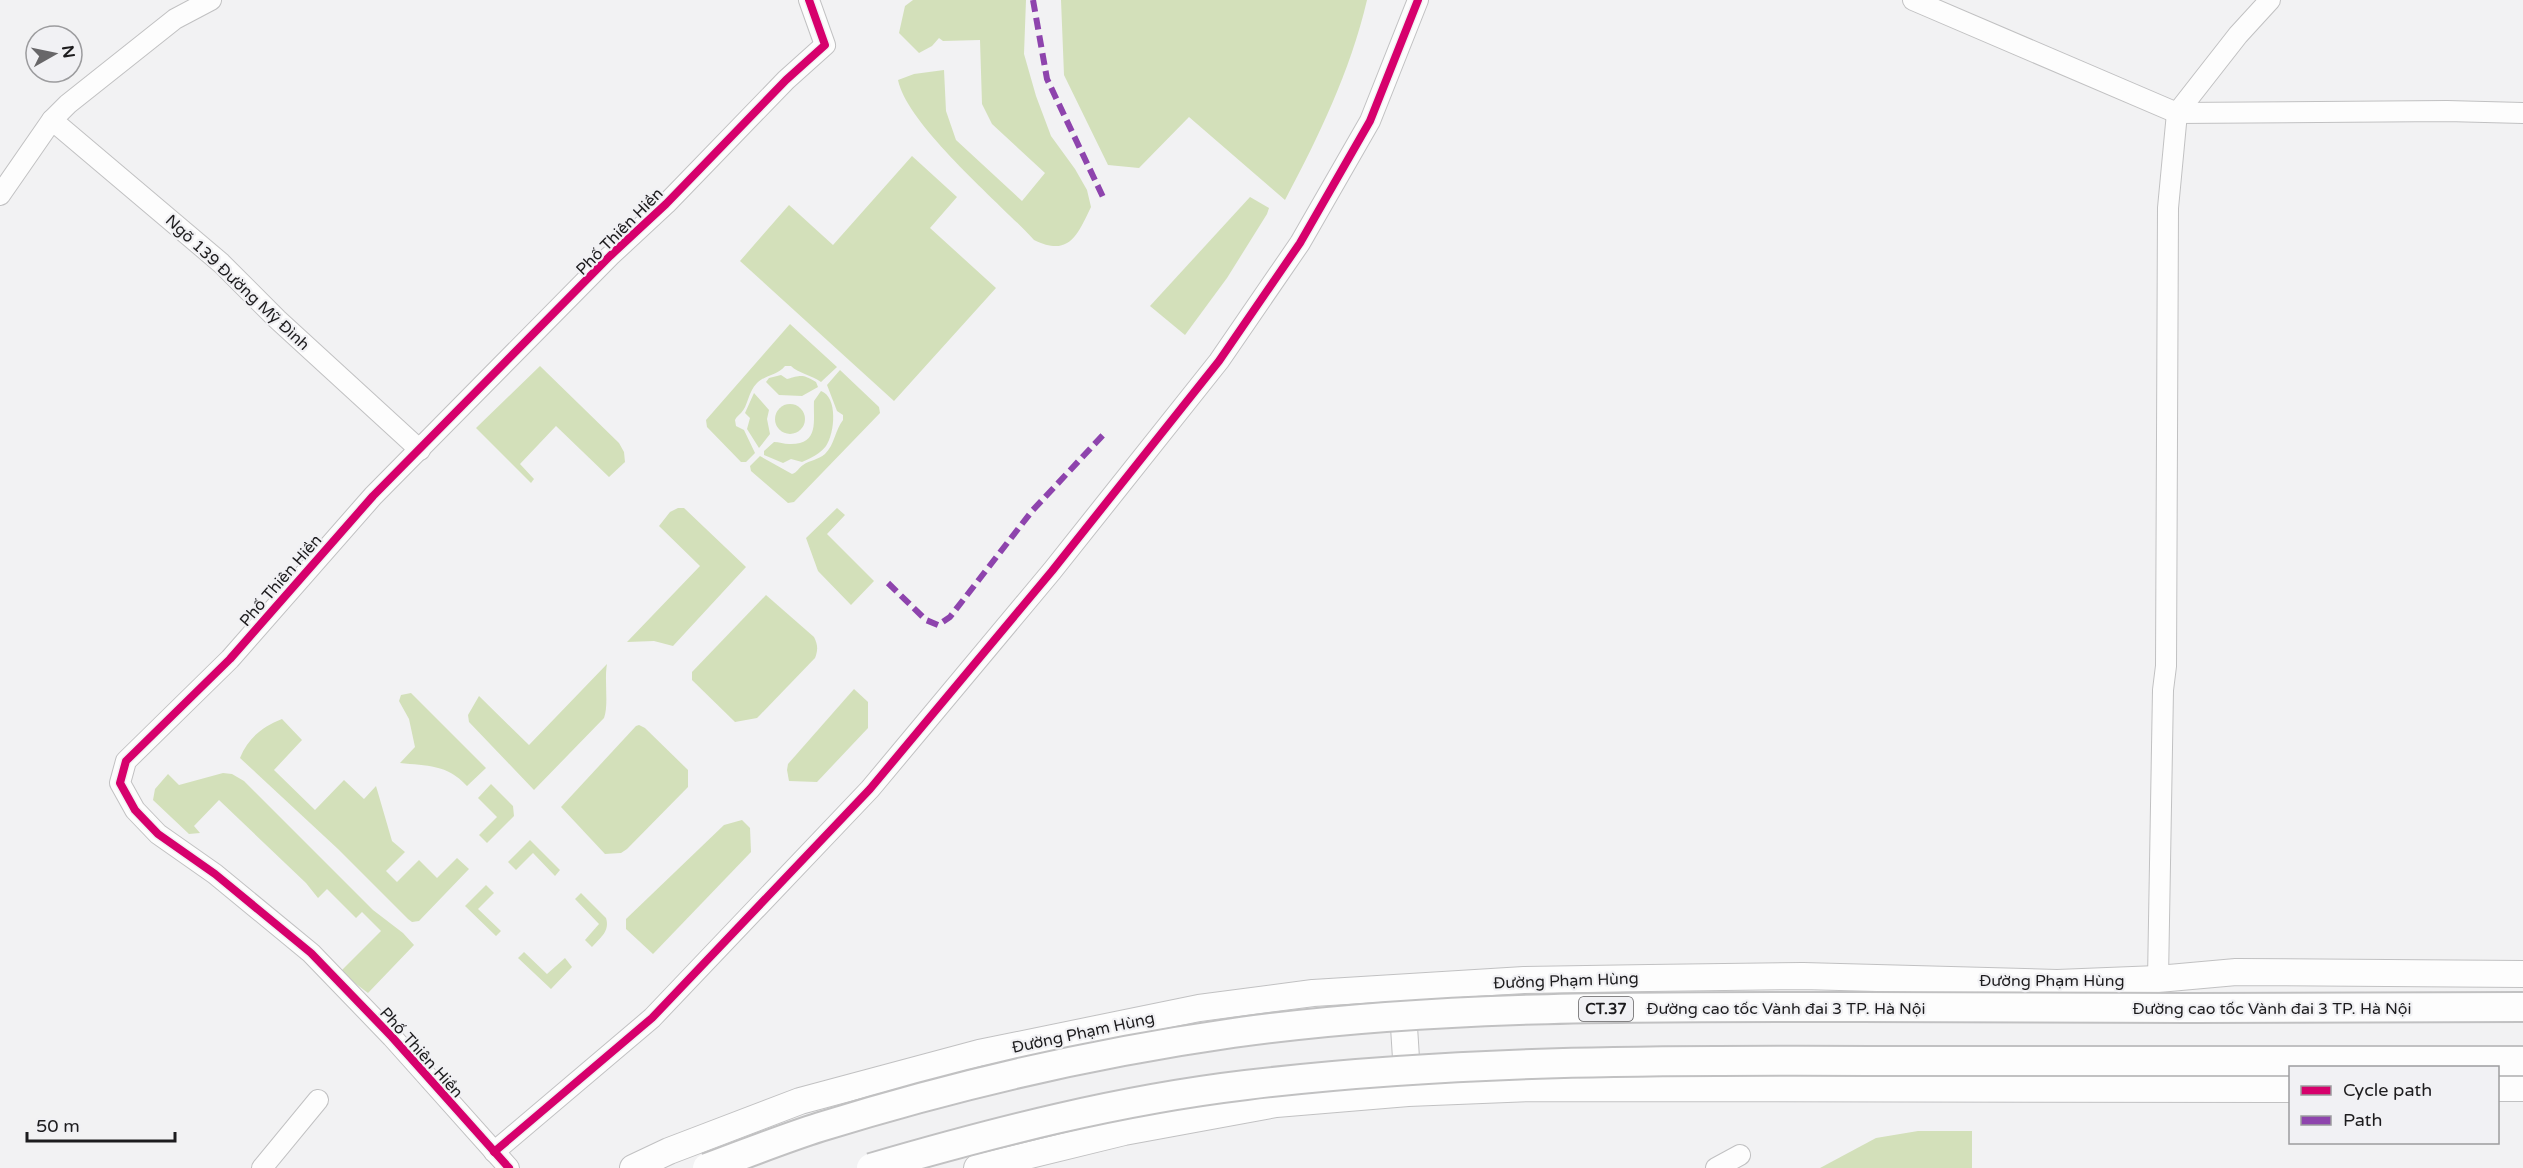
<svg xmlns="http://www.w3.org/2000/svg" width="2523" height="1168" viewBox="0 0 2523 1168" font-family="'Varela Round',sans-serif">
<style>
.green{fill:#d3e0ba}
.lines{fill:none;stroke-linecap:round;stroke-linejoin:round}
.minor-casing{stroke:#c1c1c2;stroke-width:22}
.major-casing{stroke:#c1c1c2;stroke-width:28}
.minor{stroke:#fdfdfd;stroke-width:20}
.major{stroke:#fdfdfd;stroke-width:26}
.highway-bridge-casing{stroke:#c1c1c2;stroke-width:32;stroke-linecap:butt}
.highway-bridge{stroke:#fdfdfd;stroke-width:28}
.quiet{stroke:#8e44ad;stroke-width:6;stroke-dasharray:12 6;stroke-linecap:butt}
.cycleway-casing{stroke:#f1f1f4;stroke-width:11}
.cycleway{stroke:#d6006c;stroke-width:8}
.labels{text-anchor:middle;stroke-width:4.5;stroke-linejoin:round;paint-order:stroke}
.shield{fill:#f1f1f4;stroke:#5d5c5e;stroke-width:1.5}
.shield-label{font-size:15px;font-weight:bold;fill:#1d1c1e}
.street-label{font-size:16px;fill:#1d1c1e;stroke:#f1f1f4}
</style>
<rect width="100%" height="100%" fill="#f2f2f3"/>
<g class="green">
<path d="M 913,0 L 1026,0 L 1024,54 L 1036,96 L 1051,136 L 1075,169 L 1087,190 L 1091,207 C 1077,236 1069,257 1034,240 C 1000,203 907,125 898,80 L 914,74 L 944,70 L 946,111 L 956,140 L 1022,201 L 1045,173 L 992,124 L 982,104 L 980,40 L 943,41 L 939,38 L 932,46 L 919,53 L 899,33 L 905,6 Z"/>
<path d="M 1061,0 L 1367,0 C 1350,72 1319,136 1285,200 L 1189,117 L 1139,168 L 1108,165 L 1064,75 Z"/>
<polygon points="912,156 957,197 930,228 996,288 894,401 740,261 789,205 833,245"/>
<polygon points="1250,197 1269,208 1267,214 1227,278 1185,335 1150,306"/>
<path d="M 790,324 L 837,367 L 821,382 C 811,375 798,373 791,366 L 785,366 C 778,375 765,375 757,383 C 748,392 748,406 741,413 C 739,415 736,417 735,420 L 736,426 L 744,430 L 755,453 L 746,462 L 741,462 L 707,427 L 706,420 Z"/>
<polygon points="540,366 619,443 624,452 625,462 609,477 556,426 520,464 534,479 531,483 476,428"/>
<path d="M 840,370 L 879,407 L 880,413 L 794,502 L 788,503 L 751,471 L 750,466 L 760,456 L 792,474 C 798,472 798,468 803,465 C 810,460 818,460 825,454 C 835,444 835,430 843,420 L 843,415 L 837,411 L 827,385 Z"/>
<path d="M 781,375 L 787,379 C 801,375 803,374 816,382 L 818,387 L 802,396 L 779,395 L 766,382 L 769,378 Z"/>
<path d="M 821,391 C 838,397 835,433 826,446 C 820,454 811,458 802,462 L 791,459 L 783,463 L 764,455 L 764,451 L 774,442 C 779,442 784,444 789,444 C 820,445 813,421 814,401 Z"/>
<polygon points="754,393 769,410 767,419 770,434 759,448 747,429 750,418 745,413"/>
<circle cx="790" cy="419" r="15"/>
<polygon points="678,508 684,508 746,567 673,646 654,641 627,642 700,566 659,526 670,512"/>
<polygon points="837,508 845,515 827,534 874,581 851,605 818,571 806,538"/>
<path d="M 766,595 L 814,637 C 818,645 818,650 815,658 L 760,715 L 757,718 L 735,722 L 692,680 L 692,672 Z"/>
<path d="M 607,664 C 604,680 609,705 604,718 L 534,790 L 469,722 L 468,715 L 479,696 L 529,745 Z"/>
<polygon points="854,689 868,702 868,728 817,782 789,781 787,770 788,764"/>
<path d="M 411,693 L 486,768 L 467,786 C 447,764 427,766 400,763 L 415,747 L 409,719 L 399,701 L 401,695 Z"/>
<path d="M 282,719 L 302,740 L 274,770 L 315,810 L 344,780 L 364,799 L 376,786 L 392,841 L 405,852 L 386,871 L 397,882 L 419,860 L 437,878 L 457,858 L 469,869 L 419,921 L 412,922 L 408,919 L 338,849 L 240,758 C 248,738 262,727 282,719 Z"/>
<polygon points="639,725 645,728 688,770 688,787 627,849 621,853 605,854 561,807 636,726"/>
<polygon points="223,773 232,774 244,781 373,910 403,933 414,945 368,993 340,972 381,931 362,912 356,918 327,889 318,898 306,883 219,800 194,826 200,833 189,834 153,800 155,789 168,774 179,785"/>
<polygon points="491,784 513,806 514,816 487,843 479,835 497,817 478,798"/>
<polygon points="742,820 750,828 751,852 653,954 626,929 626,919 724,825"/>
<polygon points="530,840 560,870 555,876 533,853 516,870 508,862"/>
<polygon points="486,885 494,893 478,909 501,931 496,936 465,906"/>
<path d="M 581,893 L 606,918 C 610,931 601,937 592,947 L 585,940 L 599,924 L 575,899 Z"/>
<polygon points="524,952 547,974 565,958 572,967 551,989 518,958"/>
<polygon points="1918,1131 1972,1131 1972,1168 1820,1168 1876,1138"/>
</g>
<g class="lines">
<g class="minor-casing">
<g id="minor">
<polyline points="1913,0 2177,113 2447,111 2523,113"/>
<polyline points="52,120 221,263 277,319 420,450"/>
<polyline points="0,195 52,120 68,104 175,19 211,0"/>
<polyline points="2158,979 2163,690 2166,666 2168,208 2177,113 2238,35 2270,0"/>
<polyline points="494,1152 652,1018 870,789 1052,571 1219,361 1300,243 1370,121 1418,0"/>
<polyline points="262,1168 318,1100"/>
<polyline points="509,1168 392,1037 311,953 215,874 158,834 135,810 120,783 126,761 230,659 373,496 610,256 666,204 786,80 825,45 809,0"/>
<polyline points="1716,1168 1740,1155"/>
</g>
</g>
<g class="major-casing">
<g id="major">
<polyline points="1402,995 1408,1090"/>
<polyline points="2498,1088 2523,1088"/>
<polyline points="633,1168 669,1151 800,1101 979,1053 1199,1008 1313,993 1524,980 1649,978 1803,976 2057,983 2158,979 2236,972 2523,974"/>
<polyline points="977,1168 1124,1132 1276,1104 1408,1093 1532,1088 2290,1089"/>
</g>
</g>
<use href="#minor" class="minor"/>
<use href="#major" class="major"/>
<g class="highway-bridge-casing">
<g id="highway-bridge">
<path d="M 707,1168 C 745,1154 782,1139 820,1127 C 955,1085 1093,1053 1233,1033 C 1440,1004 1651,1007 1859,1007 C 2080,1008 2302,1009 2523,1007"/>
<path d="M 871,1168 C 994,1132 1119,1100 1246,1085 C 1470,1058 1696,1060 1922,1061 C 2122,1062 2322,1062 2523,1061"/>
</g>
</g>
<use href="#highway-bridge" class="highway-bridge"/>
<g class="quiet">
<polyline points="1033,0 1047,79 1103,197"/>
<polyline points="888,583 926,620 938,625 950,617 1032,511 1103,435"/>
</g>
<g class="cycleway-casing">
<g id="cycleway">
<polyline points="494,1152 652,1018 870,789 1052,571 1219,361 1300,243 1370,121 1418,0"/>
<polyline points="509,1168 392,1037 311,953 215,874 158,834 135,810 120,783 126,761 230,659 373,496 610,256 666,204 786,80 825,45 809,0"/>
</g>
</g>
<use href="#cycleway" class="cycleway"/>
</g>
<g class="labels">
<rect class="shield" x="1579" y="997" width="54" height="24" rx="4.5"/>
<g class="shield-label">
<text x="1606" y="1014">CT.37</text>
</g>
<g class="street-label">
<text transform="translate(619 231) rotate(-45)" y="6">Phố Thiên Hiền</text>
<text transform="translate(238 282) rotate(43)" y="6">Ngõ 139 Đường Mỹ Đình</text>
<text transform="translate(280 580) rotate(-49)" y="6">Phố Thiên Hiền</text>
<text transform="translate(1566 980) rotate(-2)" y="6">Đường Phạm Hùng</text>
<text x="2052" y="986">Đường Phạm Hùng</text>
<text x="1786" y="1014">Đường cao tốc Vành đai 3 TP. Hà Nội</text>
<text x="2272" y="1014">Đường cao tốc Vành đai 3 TP. Hà Nội</text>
<text transform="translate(1083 1032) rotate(-12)" y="6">Đường Phạm Hùng</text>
<text transform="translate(422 1052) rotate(48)" y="6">Phố Thiên Hiền</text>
</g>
</g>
<rect x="2289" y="1066" width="210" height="78" fill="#f1f1f4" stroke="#9c9c9e" stroke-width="1.5"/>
<rect x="2301" y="1086" width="30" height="9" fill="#d6006c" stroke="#9c9c9e" stroke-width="1.5"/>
<text x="2343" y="1096" font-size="18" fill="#1d1c1e">Cycle path</text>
<rect x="2301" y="1116" width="30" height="9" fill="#8e44ad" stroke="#9c9c9e" stroke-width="1.5"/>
<text x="2343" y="1126" font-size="18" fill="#1d1c1e">Path</text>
<g transform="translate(54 54) rotate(81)"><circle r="28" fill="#f1f1f4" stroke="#9c9c9e" stroke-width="1.5"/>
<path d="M0-4.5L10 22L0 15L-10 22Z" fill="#686769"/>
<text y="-9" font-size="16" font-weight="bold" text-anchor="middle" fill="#1d1c1e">N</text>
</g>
<path d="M27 1132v9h148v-9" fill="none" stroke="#1d1c1e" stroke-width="3"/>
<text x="36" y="1132" font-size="18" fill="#1d1c1e" stroke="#f1f1f4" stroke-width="4.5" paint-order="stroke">50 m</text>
</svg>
